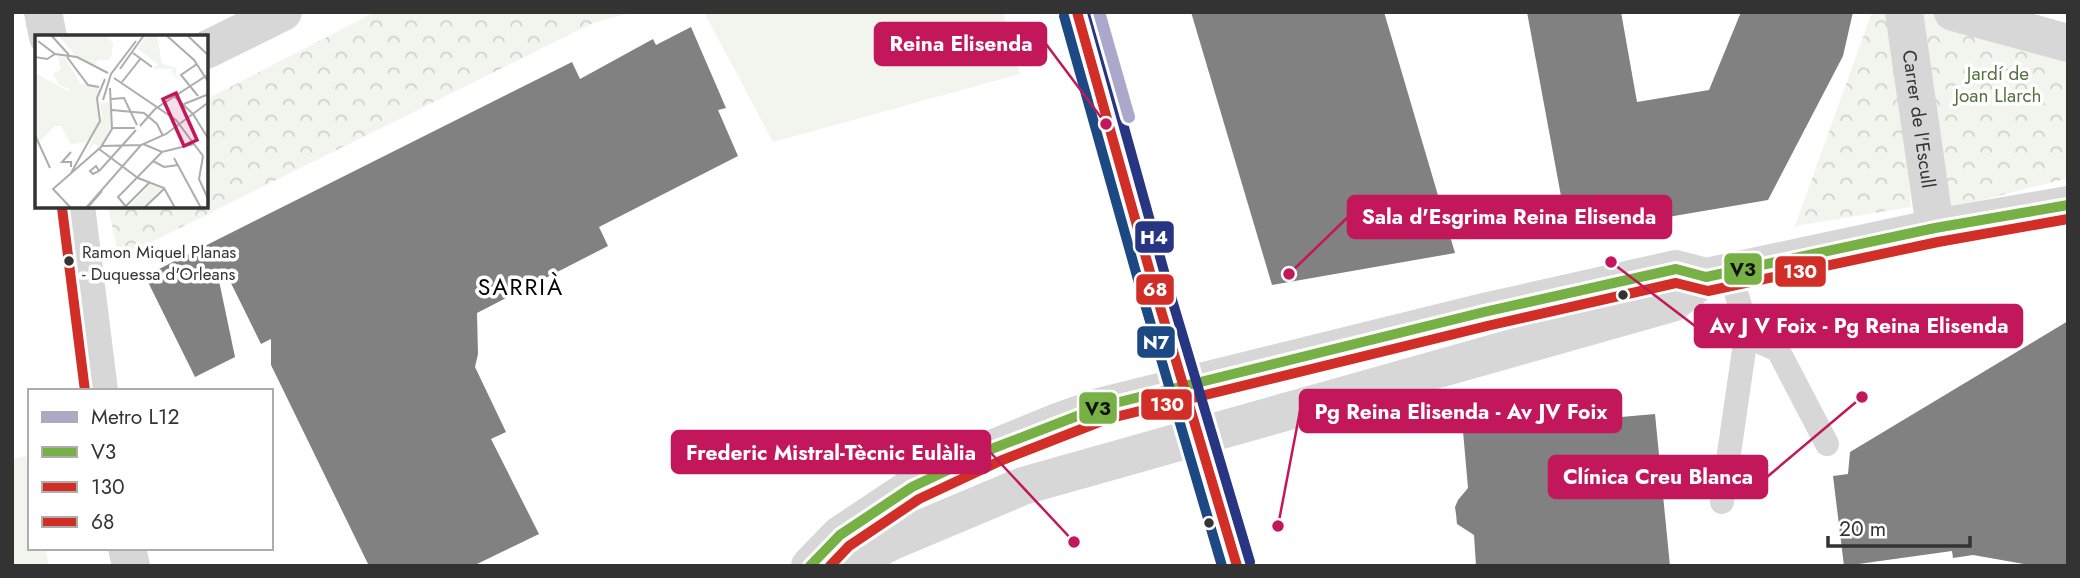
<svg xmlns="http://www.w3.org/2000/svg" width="2080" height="578" viewBox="0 0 2080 578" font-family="Jost,sans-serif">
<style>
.park{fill:url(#park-crowns)}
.pitch{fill:#f1f5ed}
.building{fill:#818181}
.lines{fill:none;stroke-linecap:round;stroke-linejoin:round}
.service{stroke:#d7d7d7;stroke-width:24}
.pedestrian{stroke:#d7d7d7;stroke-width:38}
.minor{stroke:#d7d7d7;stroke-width:38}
.tertiary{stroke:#d7d7d7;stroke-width:38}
.tertiary-bridge{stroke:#d7d7d7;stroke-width:38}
.bus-1-casing{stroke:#fff;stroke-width:16}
.bus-2-casing{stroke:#fff;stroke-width:16}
.bus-3-casing{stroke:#fff;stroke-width:16}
.bus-4-casing{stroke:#fff;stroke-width:16}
.bus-5-casing{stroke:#fff;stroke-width:16}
.bus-1{stroke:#77b045;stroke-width:10}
.bus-2{stroke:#d02e26;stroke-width:10}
.bus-3{stroke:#d02e26;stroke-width:10}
.bus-4{stroke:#1c4883;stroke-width:10}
.bus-5{stroke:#283583;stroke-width:10}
.metro-1-casing{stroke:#fff;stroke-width:18}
.metro-1{stroke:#aca8cb;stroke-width:12}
.bus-dot{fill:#333;stroke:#fff;stroke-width:2.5}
.labels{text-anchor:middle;stroke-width:7;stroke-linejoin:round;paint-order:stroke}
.bus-label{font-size:17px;fill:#333;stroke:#fff;text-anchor:start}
.park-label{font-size:19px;fill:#56703f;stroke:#fff}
.street-label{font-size:19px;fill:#333;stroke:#fff}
.quarter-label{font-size:23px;letter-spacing:2px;fill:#000;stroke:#fff}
.inset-road{fill:none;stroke:#adadad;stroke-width:2}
.view{fill:#c2185b;fill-opacity:0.15;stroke:#c2185b;stroke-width:3.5}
.inset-edge{fill:none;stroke:#333;stroke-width:3.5}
.leader{fill:none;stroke:#c2185b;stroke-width:2.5}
.callout-dot{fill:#c2185b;stroke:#fff;stroke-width:2.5}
.callout{fill:#c2185b;stroke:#c2185b;stroke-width:2.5}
.callout-label{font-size:21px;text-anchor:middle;font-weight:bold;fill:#fff}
.line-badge{stroke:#fff;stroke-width:2.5}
.badge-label{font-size:19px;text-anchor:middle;font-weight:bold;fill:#fff}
.pale-badge-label{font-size:19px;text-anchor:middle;font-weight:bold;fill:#111}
</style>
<defs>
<pattern id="park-crowns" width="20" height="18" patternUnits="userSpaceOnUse" patternTransform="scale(1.75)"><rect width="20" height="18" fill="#f1f5ed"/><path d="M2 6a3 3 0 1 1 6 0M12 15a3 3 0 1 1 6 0" fill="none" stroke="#cfd2cc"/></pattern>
</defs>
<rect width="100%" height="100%" fill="#fff"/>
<g class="park">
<polygon points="375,12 632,12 591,24 119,258 108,207 206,206 207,99"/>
<polygon points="1872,12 1884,12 1897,17 1911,207 1795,226"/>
<polygon points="1918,12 2024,12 2068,30 2068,178 1947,209"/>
</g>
<g class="pitch">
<polygon points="704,12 1003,12 1020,74 773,142"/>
<polygon points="26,456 30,474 30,548 45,548 49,566 12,566 12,459"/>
</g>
<g class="building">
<polygon points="1191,12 1384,12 1455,253 1272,285"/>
<polygon points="1527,12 1621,12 1637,102 1709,90 1741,12 1853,12 1843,56 1768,200 1568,234"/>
<polygon points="691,27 726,108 718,110 738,156 599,227 608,246 477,313 478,354 475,367 506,432 491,439 539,534 473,566 369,566 271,365 271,339 261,344 226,273 218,276 235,357 195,377 145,276 572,62 580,79 653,39 656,45"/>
<polygon points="2068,321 2068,566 2036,566 1973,555 1953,558 1952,551 1844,566 1833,476 1848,474 1850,452"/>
<polygon points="1655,414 1670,566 1476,566 1474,535 1457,524 1456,514 1455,507 1458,500 1468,488 1463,431"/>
</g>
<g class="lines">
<g class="service">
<polyline points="1746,336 1778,350 1827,444"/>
<polyline points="1722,502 1746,336 1743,316 1730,272"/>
</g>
<polyline class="pedestrian" points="1953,12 2068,43"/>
<g class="minor">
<polyline points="43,12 48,37"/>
<path id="s1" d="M 1904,12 L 1935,228"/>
<polyline points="206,50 283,12"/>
<polyline points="76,206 99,391"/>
<polyline points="127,548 131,566"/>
</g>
<g class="tertiary">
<polyline points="1077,12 1157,297"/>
<polyline points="810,566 840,535 912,487 994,448 1055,423 1103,406 1484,312 1676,269 1706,277"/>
<polyline points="846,566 890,542 1023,486 1672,303 1706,277 1935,228 2068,205"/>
</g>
<polyline class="tertiary-bridge" points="1157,297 1237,565"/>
<g class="bus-1-casing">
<polyline id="bus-1" points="810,566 840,535 912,487 994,448 1103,406 1484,312 1676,269 1706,277 1935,228 2068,205"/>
</g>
<g class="bus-2-casing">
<g id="bus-2">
<polyline points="62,208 85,391"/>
<polyline points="830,566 849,546 919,499 1000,461 1107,419 1487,326 1676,283 1708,291 1938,242 2068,219"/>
</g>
</g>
<g class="bus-3-casing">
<polyline id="bus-3" points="1077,12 1157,297 1237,566"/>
</g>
<g class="bus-4-casing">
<polyline id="bus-4" points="1064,16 1144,301 1222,566"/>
</g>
<g class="bus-5-casing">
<polyline id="bus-5" points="1092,12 1170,293 1250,562"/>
</g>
<use href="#bus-1" class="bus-1"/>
<use href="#bus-2" class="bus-2"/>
<use href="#bus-3" class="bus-3"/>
<use href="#bus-4" class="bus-4"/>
<use href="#bus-5" class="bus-5"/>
<g class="metro-1-casing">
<polyline id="metro-1" points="1099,12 1129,117"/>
</g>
<use href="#metro-1" class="metro-1"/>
</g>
<g class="bus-dot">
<circle cx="69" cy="261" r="6"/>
<circle cx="1623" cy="295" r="6"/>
<circle cx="1209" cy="523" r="6"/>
</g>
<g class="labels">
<g class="bus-label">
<text x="82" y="258">Ramon Miquel Planas<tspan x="82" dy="22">- Duquessa d'Orleans</tspan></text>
</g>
<g class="park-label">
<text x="1998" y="80">Jardí de<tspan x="1998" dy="22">Joan Llarch</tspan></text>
</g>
<g class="street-label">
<text dy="7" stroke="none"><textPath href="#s1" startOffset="108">Carrer de l'Escull</textPath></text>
</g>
<g class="quarter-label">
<text x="521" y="295">SARRIÀ</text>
</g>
</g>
<g transform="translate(35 35)">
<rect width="173" height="173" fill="#fff"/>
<path d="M 23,0 L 69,0 L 78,8 L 77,19 L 74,25 L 62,25 L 60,31 L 40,20 Z" fill="#f1f5ed"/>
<path d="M 112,0 L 122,1 L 127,29 L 142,33 L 140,40 L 148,47 L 139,41 L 137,34 L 118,34 L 123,29 L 103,14 ZM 0,38 L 33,56 L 50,48 L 64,53 L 61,63 L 66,81 L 54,107 L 36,109 L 26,91 L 20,91 L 4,107 L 0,100 ZM 74,67 L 78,90 L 65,112 L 59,109 L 52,118 L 67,81 L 65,68 ZM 115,149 L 127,154 L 108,173 L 93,173 Z" fill="#f1f5ed"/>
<path d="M 23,21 L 30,23 L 46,50 L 37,55 L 24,50 L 18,39 L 26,34 Z" fill="#f1f5ed"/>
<path class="inset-road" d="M 16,0 L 34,20M 131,0 L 159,25 L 174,48M 152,0 L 174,21M 3,6 L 20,19 L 42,22 L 73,38M 98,18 L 117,32M 0,22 L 12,24 L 20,19M 32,22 L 53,50 L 64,52M 162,29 L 146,40 L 163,61M 85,34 L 109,0M 79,43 L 141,85 L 168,121M 87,47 L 106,23M 139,61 L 158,79 L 174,105M 76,64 L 89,63 L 102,90M 68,65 L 76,39 L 101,6M 149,69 L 174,59M 77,75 L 109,78 L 122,89 L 128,101M 105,91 L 120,74 L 174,39M 78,93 L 100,93M 0,100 L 15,133M 108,109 L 127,117 L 159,109M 67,111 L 106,110M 64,114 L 103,143 L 129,153 L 140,173M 36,117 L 27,127 L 36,127 L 36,132M 168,121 L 164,144 L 174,166M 139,123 L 166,173M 118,126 L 129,132 L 143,130M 64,136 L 61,131 L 55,136 L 58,139 L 64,136 L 66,134 L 101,95M 36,138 L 65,86 L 62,63 L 70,44M 53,172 L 67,156M 90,172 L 115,147M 36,173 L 18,154 L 66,112 L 77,94 L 75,53M 51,173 L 106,110 L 131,99 L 174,67M 92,173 L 83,162 L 127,117M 109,173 L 130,153"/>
<path class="view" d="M 141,58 L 162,105 L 149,111 L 128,64 Z"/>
<rect width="173" height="173" class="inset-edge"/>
</g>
<path class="leader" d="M1106 124L1046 44M1289 274L1348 217M1611 262L1695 326M1278 526L1300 411M1074 542L990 452M1862 397L1767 477"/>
<g class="callout-dot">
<circle cx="1106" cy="124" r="7"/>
<circle cx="1289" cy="274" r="7"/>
<circle cx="1611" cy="262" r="7"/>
<circle cx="1278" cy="526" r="7"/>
<circle cx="1074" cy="542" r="7"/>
<circle cx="1862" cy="397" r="7"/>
</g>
<g class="callout">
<rect x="875" y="23" width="171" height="42" rx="7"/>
<rect x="1348" y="196" width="323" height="42" rx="7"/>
<rect x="1695" y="305" width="327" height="42" rx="7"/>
<rect x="1300" y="390" width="321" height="42" rx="7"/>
<rect x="672" y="431" width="318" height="42" rx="7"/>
<rect x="1549" y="456" width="218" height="42" rx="7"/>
</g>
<g class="callout-label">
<text x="961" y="51">Reina Elisenda</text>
<text x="1509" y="224">Sala d'Esgrima Reina Elisenda</text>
<text x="1859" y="333">Av J V Foix - Pg Reina Elisenda</text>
<text x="1461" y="419">Pg Reina Elisenda - Av JV Foix</text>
<text x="831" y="460">Frederic Mistral-Tècnic Eulàlia</text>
<text x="1658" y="484">Clínica Creu Blanca</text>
</g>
<g class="line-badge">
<rect x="1134" y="220" width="41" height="34" rx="7" fill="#283583"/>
<rect x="1723" y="252" width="40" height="34" rx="7" fill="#77b045"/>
<rect x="1774" y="255" width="53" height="33" rx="7" fill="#d02e26"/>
<rect x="1135" y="273" width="40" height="33" rx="7" fill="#d02e26"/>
<rect x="1136" y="325" width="40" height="34" rx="7" fill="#1c4883"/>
<rect x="1140" y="388" width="53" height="33" rx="7" fill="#d02e26"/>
<rect x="1078" y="391" width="40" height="34" rx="7" fill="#77b045"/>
</g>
<g class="badge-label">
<text x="1154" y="244">H4</text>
<text x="1800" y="278">130</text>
<text x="1155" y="296">68</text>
<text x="1156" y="349">N7</text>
<text x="1167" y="411">130</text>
</g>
<g class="pale-badge-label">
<text x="1743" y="276">V3</text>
<text x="1098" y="415">V3</text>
</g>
<rect width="2080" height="578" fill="none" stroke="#333333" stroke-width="28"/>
<rect x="28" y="389" width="245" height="161" fill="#ffffff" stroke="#adadad" stroke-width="2"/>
<rect x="42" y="412" width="35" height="10" fill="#aca8cb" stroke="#adadad" stroke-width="2"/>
<text x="91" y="424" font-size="21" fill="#333333">Metro L12</text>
<rect x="42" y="447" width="35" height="10" fill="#77b045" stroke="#adadad" stroke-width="2"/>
<text x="91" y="459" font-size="21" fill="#333333">V3</text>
<rect x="42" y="482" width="35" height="10" fill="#d02e26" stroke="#adadad" stroke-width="2"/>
<text x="91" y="494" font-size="21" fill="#333333">130</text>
<rect x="42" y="517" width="35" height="10" fill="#d02e26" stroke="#adadad" stroke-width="2"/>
<text x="91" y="529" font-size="21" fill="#333333">68</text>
<path d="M1828 536v10h142v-10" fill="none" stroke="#333333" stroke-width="3.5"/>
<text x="1839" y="536" font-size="21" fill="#333333" stroke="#ffffff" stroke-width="5" paint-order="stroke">20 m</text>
</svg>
